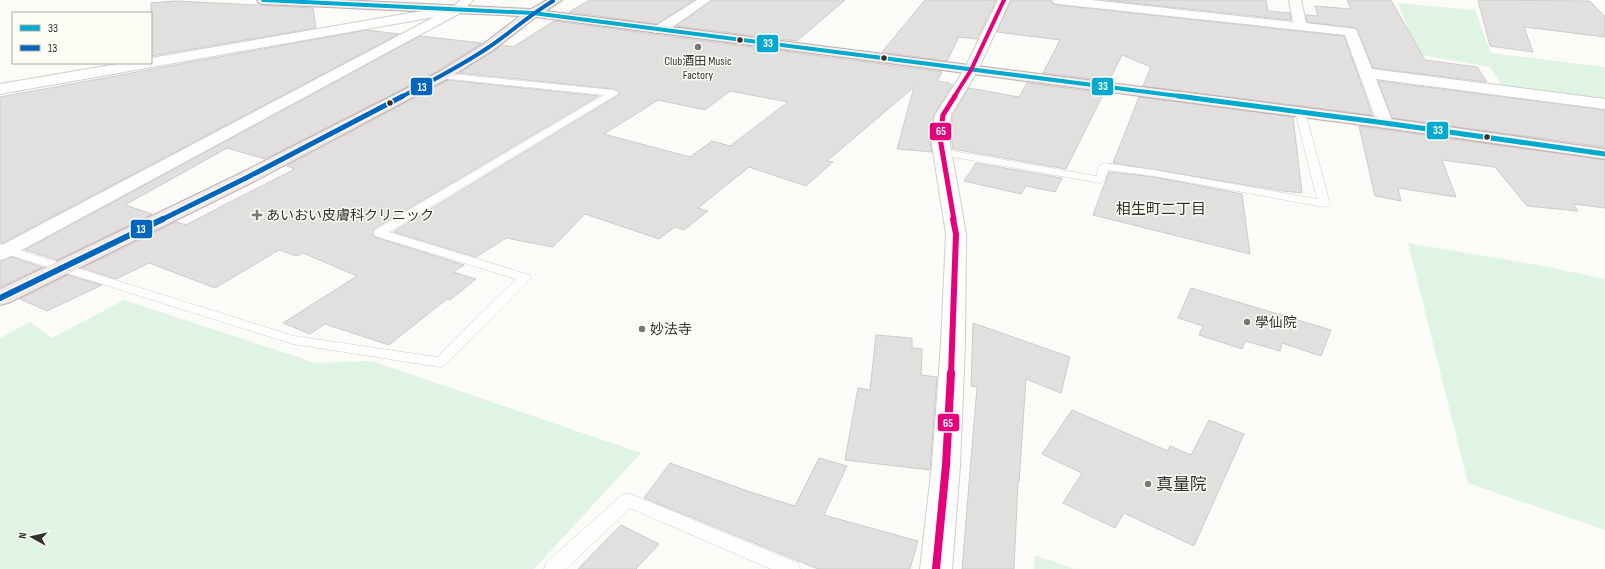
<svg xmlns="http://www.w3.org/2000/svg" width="1605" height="569" viewBox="0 0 1605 569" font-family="'Sofia Sans Condensed','Noto Sans JP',sans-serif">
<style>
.green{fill:#e0f4e4}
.building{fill:#e1e0de;stroke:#cdccc9;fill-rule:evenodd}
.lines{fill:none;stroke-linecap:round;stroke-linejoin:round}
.lane-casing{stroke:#cfcfcc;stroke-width:1}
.street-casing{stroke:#cfcfcc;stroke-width:2}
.primary-casing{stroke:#beafb1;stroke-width:2}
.lane{fill:#fefefe;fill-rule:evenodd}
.street{fill:#fefefe;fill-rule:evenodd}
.primary{fill:#f1e8ea;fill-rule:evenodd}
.bus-1-far1-casing{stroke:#fdfcf5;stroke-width:6}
.bus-1-casing{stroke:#fdfcf5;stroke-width:8}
.bus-2-far2-casing{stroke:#fdfcf5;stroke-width:6}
.bus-2-far1-casing{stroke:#fdfcf5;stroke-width:8}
.bus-2-casing{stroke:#fdfcf5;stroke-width:9}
.bus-3-far3-casing{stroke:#fdfcf5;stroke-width:6}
.bus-3-far2-casing{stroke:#fdfcf5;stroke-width:8}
.bus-3-far1-casing{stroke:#fdfcf5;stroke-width:9}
.bus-3-casing{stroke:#fdfcf5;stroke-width:10}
.bus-1-far1{stroke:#00a9ce;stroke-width:4}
.bus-1{stroke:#00a9ce;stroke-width:5}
.bus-2-far2{stroke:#0065bd;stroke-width:4}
.bus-2-far1{stroke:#0065bd;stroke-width:5}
.bus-2{stroke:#0065bd;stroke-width:6}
.bus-3-far3{stroke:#e5007d;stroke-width:4}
.bus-3-far2{stroke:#e5007d;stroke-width:5}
.bus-3-far1{stroke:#e5007d;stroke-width:6}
.bus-3{stroke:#e5007d;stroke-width:8}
.bus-dot{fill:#32312f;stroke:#fdfcf5;stroke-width:1.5}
.poi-dot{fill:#787875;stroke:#fdfcf5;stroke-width:1.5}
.labels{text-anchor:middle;stroke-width:3;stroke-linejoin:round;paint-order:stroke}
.far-poi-label{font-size:12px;fill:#32312f;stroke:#fdfcf5}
.poi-label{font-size:14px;fill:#32312f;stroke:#fdfcf5;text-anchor:start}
.neighbourhood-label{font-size:15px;fill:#32312b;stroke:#fdfcf5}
.near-poi-label{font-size:17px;fill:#32312f;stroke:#fdfcf5;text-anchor:start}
.line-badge{stroke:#fdfcf5;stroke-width:1.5}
.badge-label{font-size:11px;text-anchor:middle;font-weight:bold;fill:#fff}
</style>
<rect width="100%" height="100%" fill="#fbfbf7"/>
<g class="green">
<polygon points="1398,3 1475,10 1491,53 1605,67 1605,100 1503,88 1490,67 1417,54"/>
<polygon points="1408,243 1539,265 1605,279 1605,530 1468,483"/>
<polygon points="124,300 316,363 372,361 641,453 534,569 0,569 0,338 30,322 52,338"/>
<polygon points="1035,555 1074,569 1034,569"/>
</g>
<g class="building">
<polygon points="590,0 694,0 657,24 569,12"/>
<polygon points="712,0 845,0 797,41 676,26"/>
<polygon points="925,0 996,0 977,39 959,37 947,61 882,52"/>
<polygon points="1011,0 1051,0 1053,4 1058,5 1344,36 1372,115 1143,86 1151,67 1122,55 1109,81 1043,73 1060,40 997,32"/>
<polygon points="1106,0 1266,0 1268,11 1290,13 1291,20"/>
<polygon points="1347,0 1391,0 1425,60 1477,67 1487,82 1373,68 1356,28 1307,22 1306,15 1318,16 1315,6 1351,9"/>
<polygon points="1478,0 1590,1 1605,17 1605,37 1524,27 1533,52 1490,46"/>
<polygon points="176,1 313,8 316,28 151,56 151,3"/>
<path d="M 554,21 L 942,72 L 937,81 L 950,83 L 949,84 L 953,85 L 934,115 L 930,138 L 932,152 L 897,149 L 914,87 L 827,161 L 833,162 L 806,186 L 749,167 L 698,208 L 708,211 L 684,230 L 675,227 L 659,239 L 585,214 L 553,247 L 506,238 L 476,257 L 393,232 L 620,94 L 614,89 L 459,73 L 502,45 L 513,47 ZM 730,91 L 788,102 L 730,146 L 712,141 L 690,157 L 604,134 L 658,100 L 705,110 Z"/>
<polygon points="367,30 399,34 2,243 0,243 0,97"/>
<polygon points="420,36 482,43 436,72 265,159 227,148 125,205 152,214 57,260 25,250"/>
<polygon points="448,80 599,96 374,229 372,234 375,237 464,265 453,272 476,279 450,300 447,299 389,345 325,324 310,334 283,323 357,276 303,253 297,256 279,250 215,288 149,263 116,279 82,268 176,222 186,225 224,205 295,169 287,166"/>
<polygon points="1378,81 1605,110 1605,147 1392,118"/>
<polygon points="1027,83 1104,93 1066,169 953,149 951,138 952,115 969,88 1019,97"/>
<polygon points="1139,97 1293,117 1302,193 1283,191 1113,163"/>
<polygon points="1359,126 1605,160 1605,208 1573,204 1578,211 1527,206 1495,167 1442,160 1456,197 1398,188 1401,201 1375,196"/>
<polygon points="976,163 1062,178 1055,192 1026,186 1021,194 964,181"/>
<polygon points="1109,172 1154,177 1242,194 1250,254 1093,215"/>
<polygon points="12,257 42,267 0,287 0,261"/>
<polygon points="68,275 102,285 47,311 20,299"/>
<polygon points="1191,288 1331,330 1321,356 1282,343 1280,351 1245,341 1242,349 1199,335 1203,326 1178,318"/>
<polygon points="973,323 1070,357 1061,393 1026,379 1019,482 1018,481 1014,569 962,569 977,387 971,386"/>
<polygon points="876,335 912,338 912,348 922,349 921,375 937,377 930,470 845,460 858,388 870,390"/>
<polygon points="1072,410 1168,451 1170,446 1191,455 1209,420 1244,434 1194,546 1124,513 1115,528 1063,503 1082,473 1042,454"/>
<polygon points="819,458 847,466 824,515 918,541 910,569 818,569 644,498 670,463 750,492 795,506"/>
<polygon points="621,525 659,544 636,569 578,569"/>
</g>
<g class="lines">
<g class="lane-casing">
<g id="lane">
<polygon points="442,73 614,90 619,93 389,232 530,275 531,278 445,365 440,367 293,344 0,252 0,244 294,336 437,357 516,279 375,236 373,233 375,230 604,95 439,78 438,76"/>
<polygon points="1300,109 1305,112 1330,204 1328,206 1324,207 1154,176 1108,170 1105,180 1100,183 942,155 937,152 942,149 1096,176 1099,166 1104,163 1154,170 1317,199 1295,112"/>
<polygon points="628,493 798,563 800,569 771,569 630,508 566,569 544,569 546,563 622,495"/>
</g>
</g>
<g class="street-casing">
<g id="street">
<polygon points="460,0 473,0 462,12 7,258 0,260 0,246 434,17 0,94 0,84 123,63 151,63 151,58 439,8 445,11 454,6"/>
<polygon points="697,0 711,0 664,33 654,33 652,30 654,27"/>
<polygon points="998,0 1010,0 978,70 951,115 949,138 966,234 965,344 960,465 952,569 920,569 932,465 941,344 946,234 931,138 935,115 964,70"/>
<polygon points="1052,0 1092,0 1293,22 1289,0 1301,0 1306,23 1356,29 1372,69 1605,99 1605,109 1376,79 1393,123 1391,127 1385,128 1379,127 1377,123 1345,35 1058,4 1054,3"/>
</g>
</g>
<g class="primary-casing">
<polygon id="primary" points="257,0 341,0 531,9 547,0 562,0 546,11 1385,118 1605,149 1605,159 1385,128 536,17 492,51 447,79 253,182 8,303 0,305 0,289 239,174 437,73 482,45 520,16 263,4 259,3"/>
</g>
<use href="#lane" class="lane"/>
<use href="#street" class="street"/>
<use href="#primary" class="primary"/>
<g class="bus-1-far1-casing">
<polyline id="bus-1-far1" points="263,0 533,13 1186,97"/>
</g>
<g class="bus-1-casing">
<polyline id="bus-1" points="1178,96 1385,123 1605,154"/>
</g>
<g class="bus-2-far2-casing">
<path id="bus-2-far2" d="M 401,97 C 430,82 459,67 486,49 C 509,34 529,15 553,1"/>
</g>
<g class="bus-2-far1-casing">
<polyline id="bus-2-far1" points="161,220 246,178 403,96"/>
</g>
<g class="bus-2-casing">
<polyline id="bus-2" points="0,298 163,219"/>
</g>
<g class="bus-3-far3-casing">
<polyline id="bus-3-far3" points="954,97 971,70 1004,0"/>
</g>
<g class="bus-3-far2-casing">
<polyline id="bus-3-far2" points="954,220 940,138 943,115 955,96"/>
</g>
<g class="bus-3-far1-casing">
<polyline id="bus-3-far1" points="951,374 956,234 953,219"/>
</g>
<g class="bus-3-casing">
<polyline id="bus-3" points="936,569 946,465 951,373"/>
</g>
<use href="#bus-1-far1" class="bus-1-far1"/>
<use href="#bus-1" class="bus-1"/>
<use href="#bus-2-far2" class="bus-2-far2"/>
<use href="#bus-2-far1" class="bus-2-far1"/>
<use href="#bus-2" class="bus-2"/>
<use href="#bus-3-far3" class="bus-3-far3"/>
<use href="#bus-3-far2" class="bus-3-far2"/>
<use href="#bus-3-far1" class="bus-3-far1"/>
<use href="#bus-3" class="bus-3"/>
</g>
<g class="bus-dot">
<circle cx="740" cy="40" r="3.5"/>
<circle cx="884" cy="58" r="3.5"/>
<circle cx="390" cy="103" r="3.5"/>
<circle cx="1487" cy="137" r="3.5"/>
</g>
<g class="poi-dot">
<circle cx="698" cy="47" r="4"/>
<path d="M255 209h4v4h4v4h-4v4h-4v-4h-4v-4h4z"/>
<circle cx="1247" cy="322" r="4"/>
<circle cx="642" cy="329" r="4"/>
<circle cx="1148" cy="484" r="4"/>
</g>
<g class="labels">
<g class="far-poi-label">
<text x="698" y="65">Club酒田 Music<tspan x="698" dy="14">Factory</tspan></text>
</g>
<g class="poi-label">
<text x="266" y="220">あいおい皮膚科クリニック</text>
<text x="1255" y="327">學仙院</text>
<text x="650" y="334">妙法寺</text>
</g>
<g class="neighbourhood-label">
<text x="1161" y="214">相生町二丁目</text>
</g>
<g class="near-poi-label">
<text x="1156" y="490">真量院</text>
</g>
</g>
<g class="line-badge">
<rect x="756" y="34" width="23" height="19" rx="4" fill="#00a9ce"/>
<rect x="1091" y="77" width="23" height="19" rx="4" fill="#00a9ce"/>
<rect x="410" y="77" width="23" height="19" rx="4" fill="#0065bd"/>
<rect x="1426" y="121" width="23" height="19" rx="4" fill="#00a9ce"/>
<rect x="929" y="122" width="23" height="19" rx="4" fill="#e5007d"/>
<rect x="130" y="219" width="23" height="20" rx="4" fill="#0065bd"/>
<rect x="937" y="413" width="23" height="19" rx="4" fill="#e5007d"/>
</g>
<g class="badge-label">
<text x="768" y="47">33</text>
<text x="1103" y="90">33</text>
<text x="422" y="91">13</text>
<text x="1438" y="134">33</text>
<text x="941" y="135">65</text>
<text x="141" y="233">13</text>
<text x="948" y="427">65</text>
</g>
<rect x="12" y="12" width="140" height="52" fill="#fdfcf5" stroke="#acaba6"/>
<rect x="20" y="25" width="20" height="6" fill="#00a9ce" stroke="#acaba6"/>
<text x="48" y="32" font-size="12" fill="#32312f">33</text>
<rect x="20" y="45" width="20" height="6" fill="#0065bd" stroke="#acaba6"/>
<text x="48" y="52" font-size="12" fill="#32312f">13</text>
<g transform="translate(32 537) rotate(278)" stroke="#fdfcf5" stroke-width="3" paint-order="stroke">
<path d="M0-3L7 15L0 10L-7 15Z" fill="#32312f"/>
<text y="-6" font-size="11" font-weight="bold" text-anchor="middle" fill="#32312f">N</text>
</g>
</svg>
